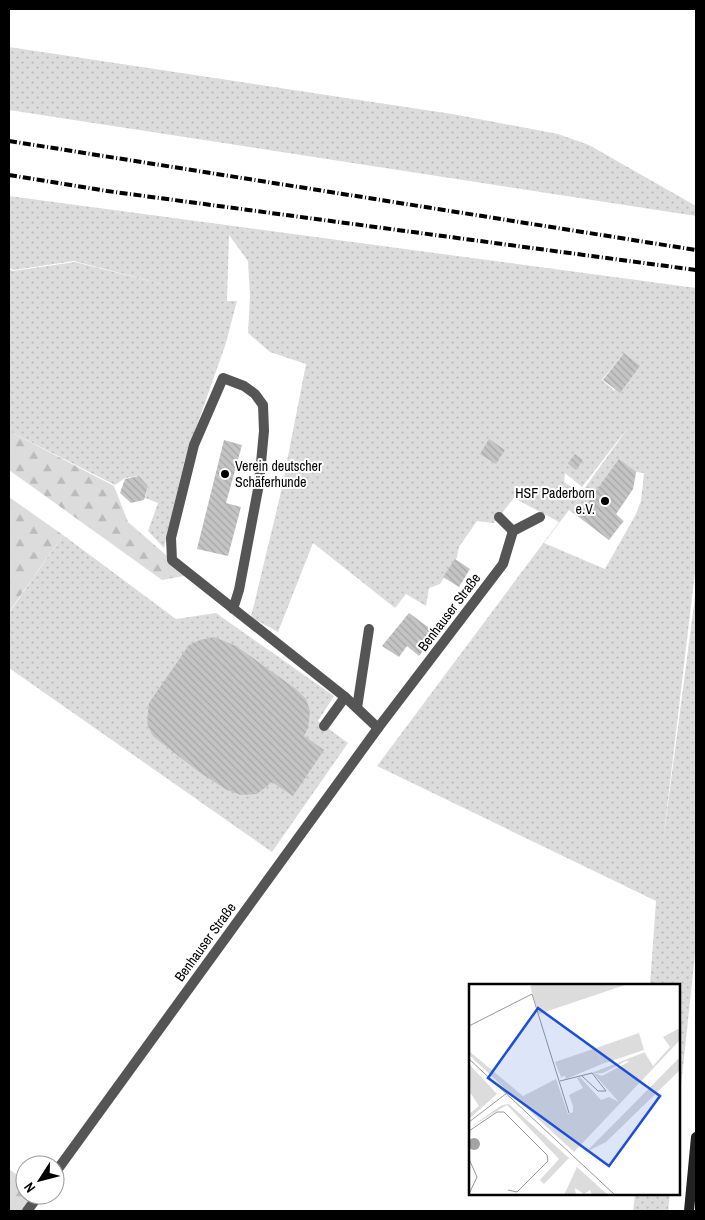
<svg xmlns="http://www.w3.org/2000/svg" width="705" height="1220" viewBox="0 0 705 1220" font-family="'Archivo Narrow',sans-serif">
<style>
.grass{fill:url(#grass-dots);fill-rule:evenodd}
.forest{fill:url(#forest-firs)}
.building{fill:url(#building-back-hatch)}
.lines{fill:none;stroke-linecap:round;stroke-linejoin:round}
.lane{stroke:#555;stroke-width:10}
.secondary{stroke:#222;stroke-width:10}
.rail{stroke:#000;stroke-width:4;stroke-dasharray:8 2.5 1 2.5;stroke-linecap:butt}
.poi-dot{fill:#000;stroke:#fff;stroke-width:2}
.labels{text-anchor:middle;stroke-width:4;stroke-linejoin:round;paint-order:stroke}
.poi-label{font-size:14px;fill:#000;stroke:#fff;text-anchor:start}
.street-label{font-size:14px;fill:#000;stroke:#fff}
.inset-road{fill:none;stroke:#999;stroke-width:1}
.view{fill:#1d4ed8;fill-opacity:0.15;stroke:#1d4ed8;stroke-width:2.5}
.inset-edge{fill:none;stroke:#000;stroke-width:2.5}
</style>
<defs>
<pattern id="grass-dots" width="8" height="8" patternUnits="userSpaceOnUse" patternTransform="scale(1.25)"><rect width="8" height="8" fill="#dcdcdc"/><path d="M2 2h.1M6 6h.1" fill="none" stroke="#bbb" stroke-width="1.8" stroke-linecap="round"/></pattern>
<pattern id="forest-firs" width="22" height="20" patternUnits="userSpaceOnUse" patternTransform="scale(1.25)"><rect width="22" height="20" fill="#dcdcdc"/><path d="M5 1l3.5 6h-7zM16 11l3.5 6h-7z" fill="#bbb"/></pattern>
<pattern id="building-back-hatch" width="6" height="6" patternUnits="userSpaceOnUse" patternTransform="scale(1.25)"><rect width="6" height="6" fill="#c4c4c4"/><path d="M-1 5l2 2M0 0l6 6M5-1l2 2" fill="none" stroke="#a7a7a7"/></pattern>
</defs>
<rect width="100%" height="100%" fill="#fff"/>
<g class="grass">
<polygon points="9,47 452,114 558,134 589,145 696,206 696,216 9,110"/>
<path d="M 9,196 L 696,288 L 696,564 L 663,842 L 696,589 L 696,945 L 679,1105 L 679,985 L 650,985 L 656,901 L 377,766 L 559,522 L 514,498 L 494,523 L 477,521 L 459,547 L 457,557 L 440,584 L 429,588 L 426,606 L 406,594 L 395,608 L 313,543 L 278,632 L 251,617 L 281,492 L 306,364 L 270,352 L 248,333 L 250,296 L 248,261 L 229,235 L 227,301 L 237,301 L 225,346 L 185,459 L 164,548 L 148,531 L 158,503 L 145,498 L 148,486 L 139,476 L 125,478 L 115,485 L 9,431 L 9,269 L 13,271 L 75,262 L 177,288 L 74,261 L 14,270 L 9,268 ZM 623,354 L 624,354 L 615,391 L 602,380 ZM 630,425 L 584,489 L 578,491 L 564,482 L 565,473 L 582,487 ZM 636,472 L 644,473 L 641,501 L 636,514 L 605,569 L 544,543 L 569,510 L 609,540 L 624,521 L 616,514 L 633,489 Z"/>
<polygon points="63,535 176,619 216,613 334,696 318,721 348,743 272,852 9,668 9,613"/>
<polygon points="635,1194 670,1194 668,1211 633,1211"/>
</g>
<g class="forest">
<polygon points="9,431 114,486 128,522 189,575 162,580 9,470"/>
<polygon points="9,497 63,535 9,612"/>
<polygon points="9,1169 25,1181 25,1195 35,1195 23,1211 9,1211"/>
</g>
<g class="building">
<polygon points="624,353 640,366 620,393 603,380"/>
<polygon points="489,439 505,450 496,464 480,454"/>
<polygon points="224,440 242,445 226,503 241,507 228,556 197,549"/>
<polygon points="575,454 583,460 576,470 568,463"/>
<polygon points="619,459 636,472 633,489 616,514 623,521 609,540 578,516"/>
<polygon points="139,476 148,486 144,500 131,503 120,493 125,479"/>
<polygon points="455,559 470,569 459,587 443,577"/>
<polygon points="409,613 436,633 419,656 407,646 399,657 382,646"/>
<polygon points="214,637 236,646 296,689 306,699 310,711 308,728 304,736 324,750 293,796 272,782 257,794 241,795 227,790 199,772 153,736 147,723 149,703 189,645 200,640"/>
</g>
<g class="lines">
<g class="lane">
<polyline points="499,517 513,531"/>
<polyline points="233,609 239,590 259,484 264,431 263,405 255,394 244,386 223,378 194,445 171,538 172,560 345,697 378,728"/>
<polyline points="357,708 369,629"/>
<polyline points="324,726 345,697"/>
<polyline points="55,1173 378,728 503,564 513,531 540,517"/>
<polyline points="27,1211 39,1195"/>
</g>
<polyline class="secondary" points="689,1211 696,1137"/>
<g class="rail">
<polyline points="9,141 696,250"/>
<polyline points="9,175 107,191 696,270"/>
</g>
</g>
<g class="poi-dot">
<circle cx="225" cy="474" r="5"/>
<circle cx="605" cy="501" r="5"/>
</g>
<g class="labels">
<g class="poi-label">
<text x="235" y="471">Verein deutscher<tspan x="235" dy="16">Schäferhunde</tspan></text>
<text x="595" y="498" text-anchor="end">HSF Paderborn<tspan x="595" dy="16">e.V.</tspan></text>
</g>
<g class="street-label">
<text transform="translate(449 612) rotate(-53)" y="5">Benhauser Straße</text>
<text transform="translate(205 942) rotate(-54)" y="5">Benhauser Straße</text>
</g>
</g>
<g transform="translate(469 984)">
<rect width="211" height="211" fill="#fff"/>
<path d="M 211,44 L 211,56 L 105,168 L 0,71 L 0,67 L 54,112 L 87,95 L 99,130 L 104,128 L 104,122 L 100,111 L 114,104 L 108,94 L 111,93 L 132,116 L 140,113 L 150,118 L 124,89 L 133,92 L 176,69 L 184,82 L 201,63 L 194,53 ZM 127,64 L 133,80 L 97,95 L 96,92 L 92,93 L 86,78 ZM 211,73 L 211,86 L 137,158 L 117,168 ZM 0,80 L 28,110 L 0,135 L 0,130 L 10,122 L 0,107 ZM 40,120 L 100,174 L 75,200 L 71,196 L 90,175 L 38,121 L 0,144 L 33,121 ZM 108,183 L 139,211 L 140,211 L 123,211 L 121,206 L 115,210 L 106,204 L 107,211 L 95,211 Z" fill="#dcdcdc"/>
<path d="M 66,0 L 155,0 L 156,1 L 70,30 L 61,2 ZM 170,49 L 175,66 L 133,80 L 127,64 ZM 176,68 L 180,83 L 176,69 L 163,78 L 157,77 L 134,89 L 120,90 Z" fill="#dcdcdc"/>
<path d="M-1 160a6 6 0 1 1 12 0a6 6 0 1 1-12 0Z" fill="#a3a3a3"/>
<path class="inset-road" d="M 0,42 L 63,10 L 100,129M 0,75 L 146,211M 91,97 L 123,89 L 137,107 L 129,107 L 113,92M 0,138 L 38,109M 0,147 L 28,128 L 35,128 L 78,171 L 79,177 L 48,208 L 39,206M 0,175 L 8,193 L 0,210"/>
<path class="view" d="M 69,24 L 191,112 L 140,182 L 19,94 Z"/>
<rect width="211" height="211" class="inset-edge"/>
</g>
<rect width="705" height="1220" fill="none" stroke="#000000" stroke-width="20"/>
<g transform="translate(40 1180) rotate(234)"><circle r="24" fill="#ffffff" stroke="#999999"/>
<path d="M0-4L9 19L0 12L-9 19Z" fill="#000000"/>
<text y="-8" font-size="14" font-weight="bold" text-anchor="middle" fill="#000000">N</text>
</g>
</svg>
